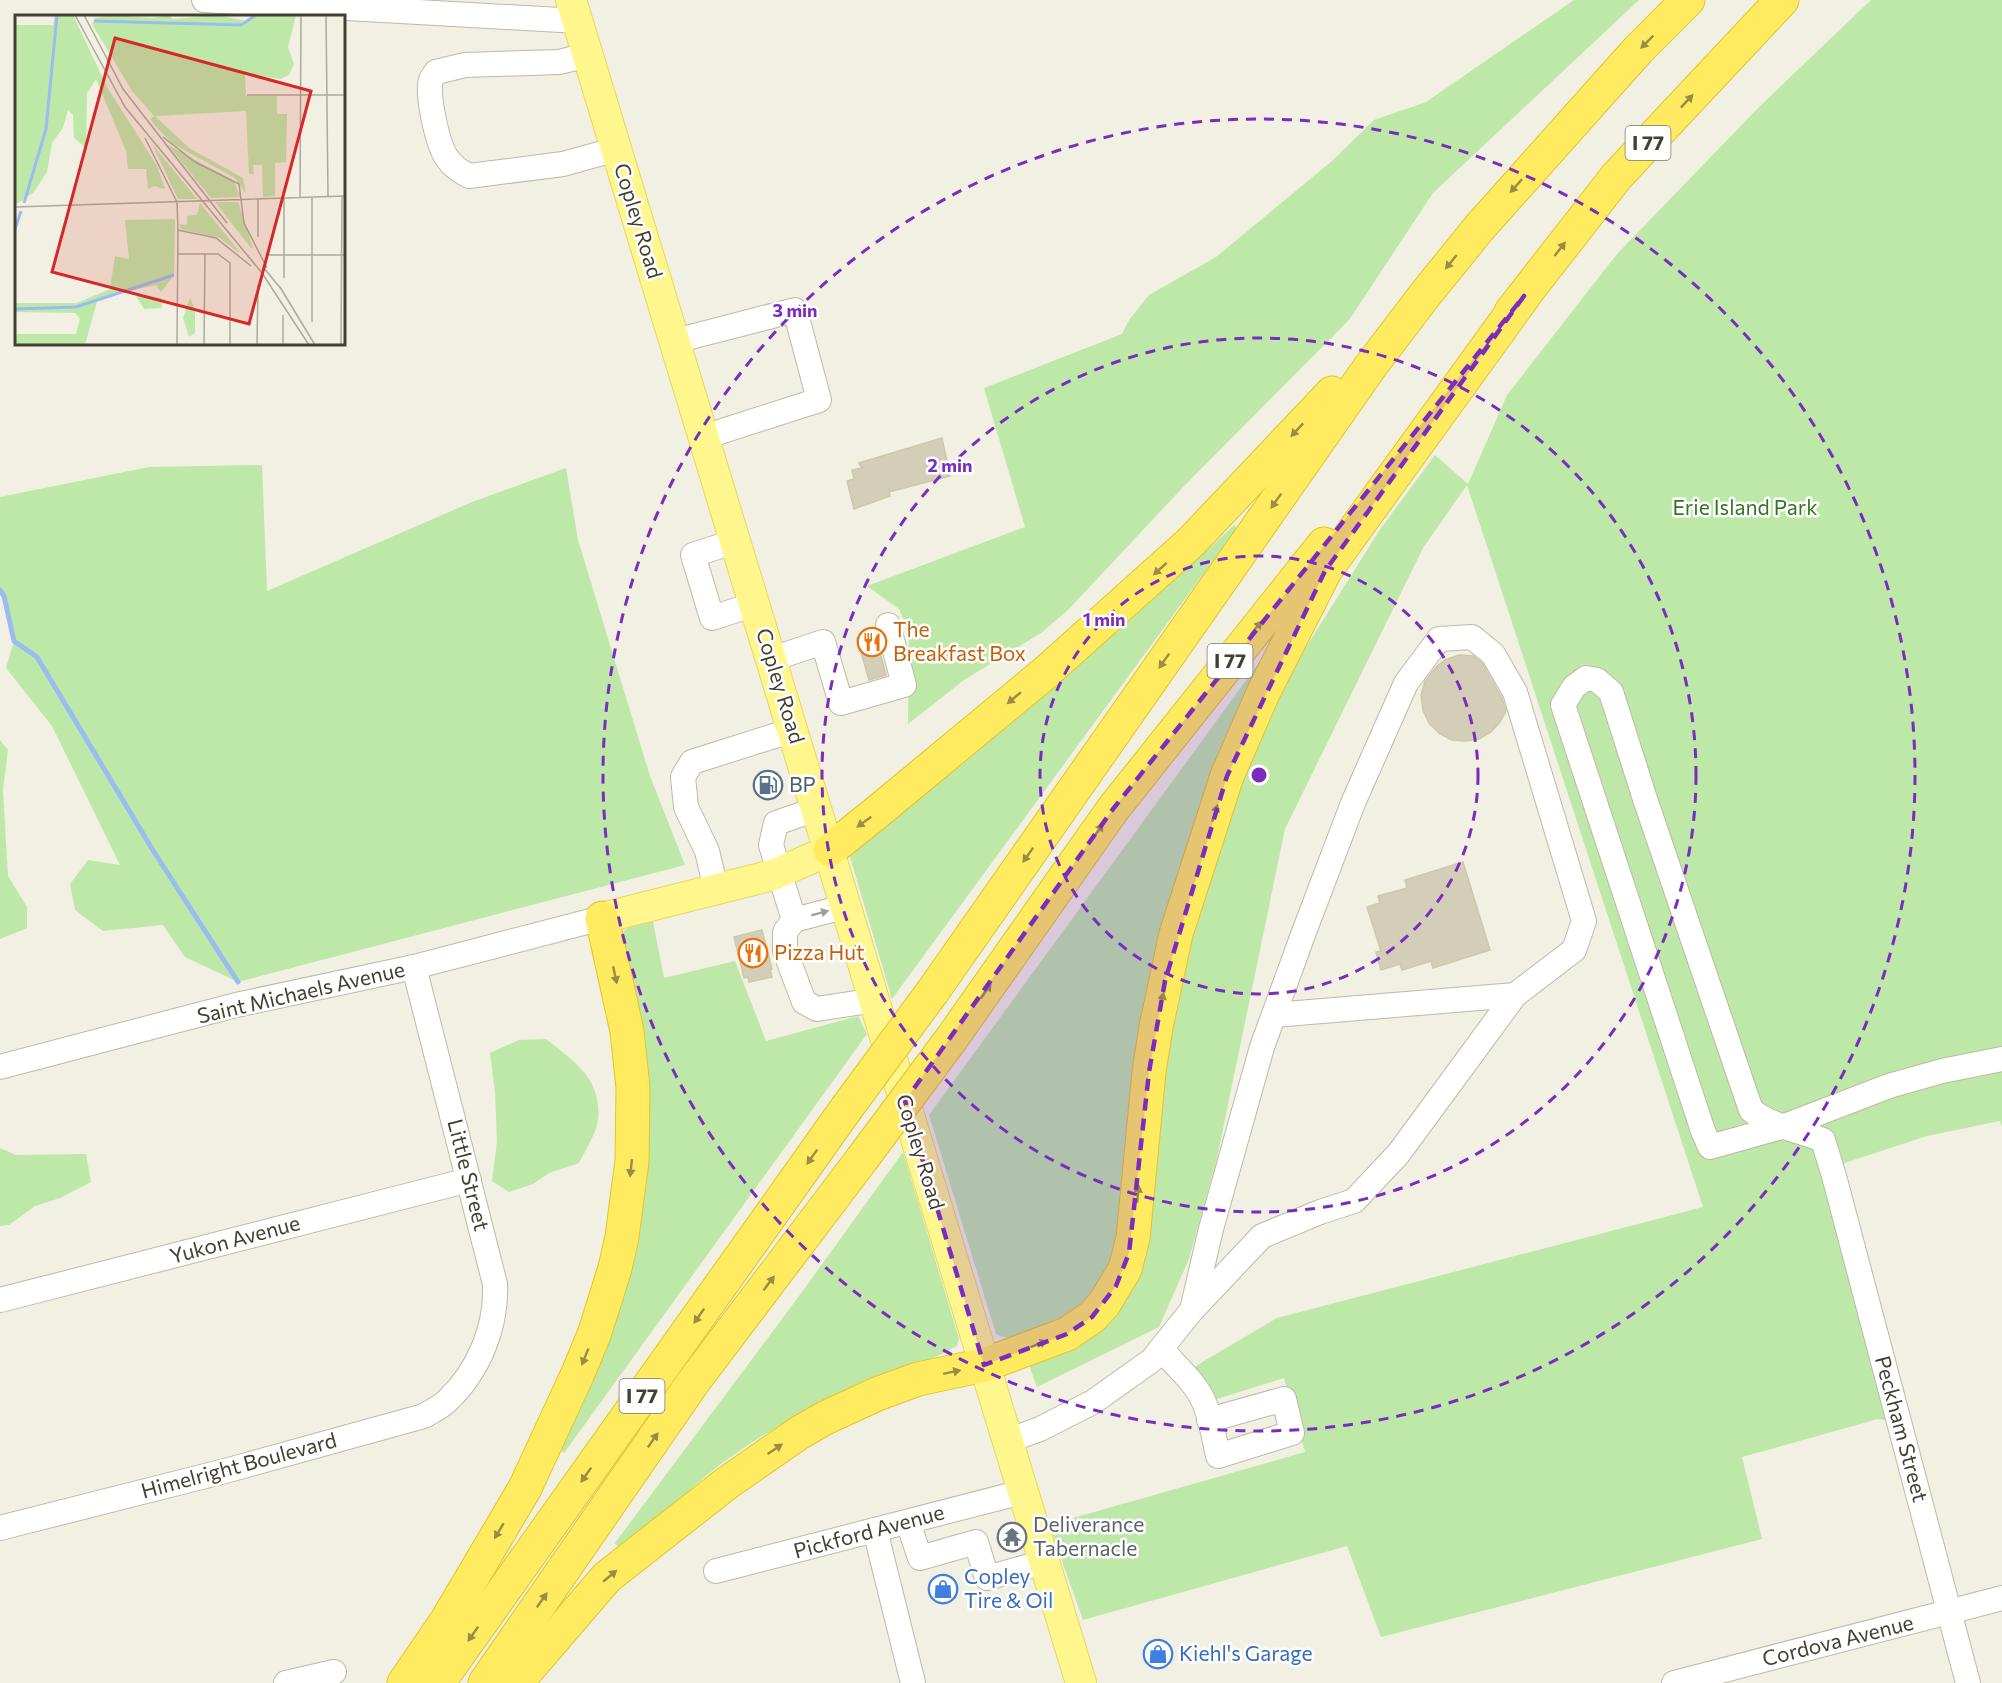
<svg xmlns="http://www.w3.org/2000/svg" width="2002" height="1683" viewBox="0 0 2002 1683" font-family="Commissioner,sans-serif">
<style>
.green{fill:#bee8a8}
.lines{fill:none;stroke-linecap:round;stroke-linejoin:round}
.stream{stroke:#9bbcf1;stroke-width:5}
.building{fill:#d3ceb7;stroke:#cec8aa;stroke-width:1.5}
.minor-casing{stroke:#bdbaa4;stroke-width:26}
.major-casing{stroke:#e6d95b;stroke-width:32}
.highway-casing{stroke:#e1c42c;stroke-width:35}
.minor{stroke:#fff;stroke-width:24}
.major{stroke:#fff68d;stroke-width:30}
.highway{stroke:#ffeb5f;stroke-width:33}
.highway-bridge-casing{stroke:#e1c42c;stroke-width:35;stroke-linecap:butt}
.highway-bridge{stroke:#ffeb5f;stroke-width:33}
.oneway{fill:#988d46}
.oneway2{fill:#a1a098}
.marked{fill:#7b2cbf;fill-opacity:0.2;stroke:#7b2cbf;stroke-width:4.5;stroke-dasharray:12 8;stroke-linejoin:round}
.ring{fill:none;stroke:#7b2cbf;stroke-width:3;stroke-dasharray:10 8}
.labels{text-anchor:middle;stroke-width:5;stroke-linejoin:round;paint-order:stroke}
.shield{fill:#fff;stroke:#7b7970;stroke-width:1.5}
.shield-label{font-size:20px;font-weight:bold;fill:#434032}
.street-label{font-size:21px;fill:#434032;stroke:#fff}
.park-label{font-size:21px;fill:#337525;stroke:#fff}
.food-label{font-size:21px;fill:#c56008;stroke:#fff;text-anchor:start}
.service-label{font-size:21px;fill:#4e5e75;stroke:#fff;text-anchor:start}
.worship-label{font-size:21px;fill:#5b616d;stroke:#fff;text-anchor:start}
.shop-label{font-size:21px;fill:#366cbe;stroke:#fff;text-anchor:start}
.inset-river{fill:none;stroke:#9bbcf1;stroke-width:3}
.inset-road{fill:none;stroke:#abaa9c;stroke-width:1.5}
.view{fill:#d62828;fill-opacity:0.15;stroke:#d62828;stroke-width:3}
.inset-edge{fill:none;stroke:#434032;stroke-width:3}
.centre{fill:#7b2cbf;stroke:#fff;stroke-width:3}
.ring-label{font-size:18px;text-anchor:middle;font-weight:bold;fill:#7b2cbf;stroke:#fff;stroke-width:5;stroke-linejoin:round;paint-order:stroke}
</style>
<rect width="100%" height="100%" fill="#f1f0e2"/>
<g class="green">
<polygon points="1574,0 1639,0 1433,193 1349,320 1187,483 1068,610 1041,633 964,680 908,724 909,632 899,609 867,586 1025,527 984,388 1122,334 1129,320 1149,295 1216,257 1332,161 1374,120 1426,102"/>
<polygon points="1871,0 2002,0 2002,1127 2000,1121 1927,1136 1823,1170 1892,1421 1878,1419 1742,1457 1762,1539 1381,1637 1347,1546 1083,1620 1050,1527 1066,1520 1305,1452 1284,1378 1214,1400 1195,1367 1204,1361 1277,1318 1703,1207 1467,485 1423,548 1285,829 1217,1158 1189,1259 1159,1327 1037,1387 1027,1360 1120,1304 1179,976 1221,834 1278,692 1379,531 1435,455 1468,484 1507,395 1617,254 1760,106"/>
<polygon points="262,465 267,591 472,502 566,468 578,540 650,776 685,865 238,982 185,957 163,925 103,931 75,910 70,884 88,860 120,865 52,726 6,668 14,641 4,596 0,590 0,497 149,467"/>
<path d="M 1234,525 L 1237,528 L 892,999 L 848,850 C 980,745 1112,641 1234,525 Z"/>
<path d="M 1266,653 L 1223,745 L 1109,1279 C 1094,1293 1079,1308 1063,1321 C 1050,1331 1010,1344 996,1334 L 929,1115 Z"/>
<polygon points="0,740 8,750 3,790 8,876 27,907 27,928 0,939"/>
<polygon points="652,916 664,978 735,961 766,1041 858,1016 867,1034 564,1453 556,1448 626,1271 618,941 631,921"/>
<path d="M 546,1039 C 575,1062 602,1079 598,1120 C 596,1134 585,1151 579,1163 L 549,1173 L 533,1184 L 509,1192 L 492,1181 L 497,1141 L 495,1093 L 490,1053 L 519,1040 Z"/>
<polygon points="0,1148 16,1155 86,1154 91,1182 60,1198 35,1206 9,1225 0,1226"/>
<path d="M 903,1152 L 959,1339 L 957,1346 C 918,1368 875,1378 835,1397 C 791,1418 745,1444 707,1475 C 678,1499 651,1526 623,1552 L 615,1543 L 802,1292 Z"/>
</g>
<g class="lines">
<polyline class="stream" points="0,590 4,596 14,641 37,657 154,852 238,982"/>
</g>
<g class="building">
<polygon points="942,438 950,476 889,492 890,496 854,509 847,481 854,479 852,470 862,468 859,463"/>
<polygon points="875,633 886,675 869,680 857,638"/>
<polygon points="1459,655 1473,656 1482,663 1502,698 1506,711 1500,722 1491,732 1479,739 1466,741 1452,740 1440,734 1429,723 1423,710 1421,695 1425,681 1437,666 1445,660"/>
<polygon points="1463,862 1490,950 1433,968 1431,961 1402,970 1400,964 1381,970 1376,952 1381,951 1367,907 1380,903 1378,896 1407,888 1405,880"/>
<polygon points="762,930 772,969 770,970 772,977 749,982 748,977 744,978 734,937"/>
</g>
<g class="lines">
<g class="minor-casing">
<g id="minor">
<polyline points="204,0 578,21"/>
<path d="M 588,55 L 559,62 L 465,65 L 436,72 C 435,74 432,77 431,80 C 426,93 438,146 447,158 C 453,167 460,171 469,176 L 563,164 L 617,149"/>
<polyline points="675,341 795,310 819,400 704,437"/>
<polyline points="736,541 693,555 712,618 755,604"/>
<polyline points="772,659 823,642 841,703 904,685 888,625"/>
<polyline points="817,809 776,823 771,845 794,920 785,932 785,951 804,1002 817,1009 875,1000"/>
<polyline points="716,889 707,851 686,807 683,777 692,762 793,730"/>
<polyline points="794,920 847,906"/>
<polyline points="1274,1015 1515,995"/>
<polyline points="0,1067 236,1005 414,967 602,918"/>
<polyline points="0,1300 469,1180"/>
<path d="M 1161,1349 C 1175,1365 1194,1381 1203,1400 C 1211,1417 1214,1438 1218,1456 L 1292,1433 L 1284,1399 L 1209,1420"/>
<polyline points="1007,1441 1040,1429 1093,1402 1152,1360 1192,1310 1211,1229 1262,1047 1304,932 1353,803 1406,683 1439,639 1472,637 1493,654 1515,692 1584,921 1574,950 1515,995 1399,1153 1354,1201 1320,1212 1262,1236 1192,1310"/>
<polyline points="908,1522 920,1558 976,1542 987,1578 1044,1562"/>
<path d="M 0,1528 L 225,1471 L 424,1416 C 432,1411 441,1407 447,1401 C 479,1371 497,1326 495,1284 L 414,967"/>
<polyline points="875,1530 913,1683"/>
<polyline points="716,1571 1022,1492"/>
<polyline points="286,1683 334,1672"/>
<polyline points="1674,1683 2002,1598"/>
<path d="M 1968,1683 L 1834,1176 L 1823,1140 C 1799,1130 1770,1126 1751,1110 L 1645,799 L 1611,692 L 1597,680 L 1586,678 L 1574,687 L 1563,705 L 1703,1131 L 1710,1147 L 1785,1126 L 1889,1086 L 1942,1071 L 2002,1059"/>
</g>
</g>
<g class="major-casing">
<g id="major">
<polyline points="571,0 1081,1683"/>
<polyline points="602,918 773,875 830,850"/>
</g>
</g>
<g class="highway-casing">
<g id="highway">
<polyline points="1511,312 1617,176 1782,0"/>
<polyline points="830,850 876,813 1045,673 1191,542 1332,393"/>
<polyline points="933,991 1370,367 1424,296 1479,228 1638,50 1688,0"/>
<polyline points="952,1038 1113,809 1324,544"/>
<polyline points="404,1683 447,1620 525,1488 579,1371 595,1332 615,1268 622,1237 632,1161 633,1088 627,1031 602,918"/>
<polyline points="438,1683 846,1109"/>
<polyline points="485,1683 694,1381 862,1159"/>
<polyline points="516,1683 607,1577 727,1483 799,1433 825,1418 877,1394 918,1379 984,1365 1067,1334 1092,1317 1104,1304 1125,1269 1133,1238 1149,1072 1156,1027 1176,934 1227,776 1264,691 1325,571 1524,296"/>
</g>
</g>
<use href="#minor" class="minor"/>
<use href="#major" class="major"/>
<use href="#highway" class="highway"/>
<g class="highway-bridge-casing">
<g id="highway-bridge">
<polyline points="846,1109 933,991"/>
<polyline points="862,1159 952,1038"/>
</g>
</g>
<use href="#highway-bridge" class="highway-bridge"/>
</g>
<defs><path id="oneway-solid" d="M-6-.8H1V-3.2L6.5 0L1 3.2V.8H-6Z" transform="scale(1.5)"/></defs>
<g class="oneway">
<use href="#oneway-solid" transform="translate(1647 42) rotate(135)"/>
<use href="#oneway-solid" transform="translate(1687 101) rotate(-47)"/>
<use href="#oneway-solid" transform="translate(1516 186) rotate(132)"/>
<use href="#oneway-solid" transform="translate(1560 249) rotate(-52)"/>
<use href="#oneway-solid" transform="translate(1451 262) rotate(129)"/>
<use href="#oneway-solid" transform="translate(1297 430) rotate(133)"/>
<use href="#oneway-solid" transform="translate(1276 501) rotate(125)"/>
<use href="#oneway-solid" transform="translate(1160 569) rotate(138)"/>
<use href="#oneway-solid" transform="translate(1256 628) rotate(-51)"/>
<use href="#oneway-solid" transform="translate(1164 661) rotate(125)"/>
<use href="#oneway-solid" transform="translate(1014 698) rotate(140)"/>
<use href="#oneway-solid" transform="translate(1215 813) rotate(-72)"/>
<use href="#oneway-solid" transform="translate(864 822) rotate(144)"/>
<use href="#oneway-solid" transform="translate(1098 831) rotate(-55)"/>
<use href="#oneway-solid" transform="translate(1028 855) rotate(125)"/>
<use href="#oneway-solid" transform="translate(615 975) rotate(78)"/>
<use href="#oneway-solid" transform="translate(986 991) rotate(-55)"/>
<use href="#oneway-solid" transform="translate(1162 1001) rotate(-79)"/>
<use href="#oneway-solid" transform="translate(812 1157) rotate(125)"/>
<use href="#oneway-solid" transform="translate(631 1168) rotate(96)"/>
<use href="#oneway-solid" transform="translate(1138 1194) rotate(-84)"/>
<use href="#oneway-solid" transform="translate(769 1283) rotate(-53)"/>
<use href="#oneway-solid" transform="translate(699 1316) rotate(125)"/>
<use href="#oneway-solid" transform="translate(1039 1344) rotate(-21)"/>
<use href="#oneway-solid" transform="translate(585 1357) rotate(112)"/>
<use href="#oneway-solid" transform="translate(952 1372) rotate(-12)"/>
<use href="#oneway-solid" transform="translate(653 1440) rotate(-55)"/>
<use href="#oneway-solid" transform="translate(775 1449) rotate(-34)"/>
<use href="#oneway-solid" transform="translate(586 1475) rotate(125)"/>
<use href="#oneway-solid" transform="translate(499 1531) rotate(121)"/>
<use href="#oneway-solid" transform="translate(610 1576) rotate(-40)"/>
<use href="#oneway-solid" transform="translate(542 1600) rotate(-55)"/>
<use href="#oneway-solid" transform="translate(473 1634) rotate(125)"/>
</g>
<use class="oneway2" href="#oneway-solid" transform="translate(820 913) rotate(-15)"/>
<path class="marked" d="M 1524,296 L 1325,571 L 1227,776 L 1165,981 L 1149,1072 L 1129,1253 L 1116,1286 L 1092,1317 L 1067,1334 L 984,1365 L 905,1101 L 1113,809 Z"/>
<g class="ring">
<circle cx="1259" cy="775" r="219"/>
<circle cx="1259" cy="775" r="437"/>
<circle cx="1259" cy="775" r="656"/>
</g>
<defs>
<g id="restaurant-ring" transform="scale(1.5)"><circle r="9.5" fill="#fff" stroke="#e8710a" stroke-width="1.5"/><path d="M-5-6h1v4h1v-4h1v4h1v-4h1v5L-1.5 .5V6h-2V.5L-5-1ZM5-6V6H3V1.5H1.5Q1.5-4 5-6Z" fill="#e8710a"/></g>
<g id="fuel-ring" transform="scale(1.5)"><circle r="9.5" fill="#fff" stroke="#5c6f8a" stroke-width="1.5"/><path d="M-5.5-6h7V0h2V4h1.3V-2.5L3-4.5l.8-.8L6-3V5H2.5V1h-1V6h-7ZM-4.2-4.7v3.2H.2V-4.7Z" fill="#5c6f8a"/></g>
<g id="temple-ring" transform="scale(1.5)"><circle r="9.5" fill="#fff" stroke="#6b7280" stroke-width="1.5"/><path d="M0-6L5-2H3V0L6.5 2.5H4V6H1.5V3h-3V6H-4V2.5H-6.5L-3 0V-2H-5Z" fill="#6b7280"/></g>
<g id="shop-ring" transform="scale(1.5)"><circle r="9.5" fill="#fff" stroke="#3f7fe0" stroke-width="1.5"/><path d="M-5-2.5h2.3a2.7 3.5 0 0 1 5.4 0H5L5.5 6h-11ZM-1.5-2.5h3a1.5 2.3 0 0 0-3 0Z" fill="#3f7fe0"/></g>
</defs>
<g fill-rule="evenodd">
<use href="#restaurant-ring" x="872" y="642"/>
<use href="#fuel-ring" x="768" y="785"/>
<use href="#restaurant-ring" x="753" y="953"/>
<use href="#temple-ring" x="1012" y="1537"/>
<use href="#shop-ring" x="943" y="1589"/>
<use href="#shop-ring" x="1158" y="1654"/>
</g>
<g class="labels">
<g class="shield">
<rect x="1625.5" y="126" width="45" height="34" rx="4.5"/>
<rect x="1207.5" y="644" width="45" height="34" rx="4.5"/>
<rect x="619.5" y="1379" width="45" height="34" rx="4.5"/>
</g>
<g class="shield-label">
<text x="1648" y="150">I 77</text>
<text x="1230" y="668">I 77</text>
<text x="642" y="1403">I 77</text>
</g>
<g class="street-label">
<text transform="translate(638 221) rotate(73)" y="7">Copley Road</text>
<text transform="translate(780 686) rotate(73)" y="7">Copley Road</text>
<text transform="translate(301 993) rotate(-13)" y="7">Saint Michaels Avenue</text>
<text transform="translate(920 1152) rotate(73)" y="7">Copley Road</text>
<text transform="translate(468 1175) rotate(76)" y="7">Little Street</text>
<text transform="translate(235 1240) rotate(-15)" y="7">Yukon Avenue</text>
<text transform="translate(1901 1429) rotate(75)" y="7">Peckham Street</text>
<text transform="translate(239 1466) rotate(-15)" y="7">Himelright Boulevard</text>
<text transform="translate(869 1532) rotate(-15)" y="7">Pickford Avenue</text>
<text transform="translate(1838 1641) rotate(-14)" y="7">Cordova Avenue</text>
</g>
<g class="park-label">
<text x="1745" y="515">Erie Island Park</text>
</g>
<g class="food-label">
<text x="893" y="637">The<tspan x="893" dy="24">Breakfast Box</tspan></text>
<text x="774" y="960">Pizza Hut</text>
</g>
<g class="service-label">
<text x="789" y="792">BP</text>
</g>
<g class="worship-label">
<text x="1033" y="1532">Deliverance<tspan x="1033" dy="24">Tabernacle</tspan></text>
</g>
<g class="shop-label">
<text x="964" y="1584">Copley<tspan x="964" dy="24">Tire &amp; Oil</tspan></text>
<text x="1179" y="1661">Kiehl's Garage</text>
</g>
</g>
<g transform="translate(15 15)">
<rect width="330" height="330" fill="#f1f0e2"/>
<path d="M 40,0 L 58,0 L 92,72 L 142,151 L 150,174 L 139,171 L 133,174 L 131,154 L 113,154 L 111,136 L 81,64 L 72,78 L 71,133 L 59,123 L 58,100 L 53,95 L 48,113 L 37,128 L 32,157 L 18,178 L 0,190 L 0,10 L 38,10 ZM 96,0 L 138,3 L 154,0 L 158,4 L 202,0 L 231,6 L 238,0 L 281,0 L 273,32 L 279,49 L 274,60 L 265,64 L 230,59 L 231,81 L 262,81 L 262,99 L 272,99 L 271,147 L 260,148 L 260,181 L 248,182 L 247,150 L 238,150 L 239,159 L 234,159 L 231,96 L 140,101 L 174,133 L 228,163 L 231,179 L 220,163 L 158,129 L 142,113 L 135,104 L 139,101 L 117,76 L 77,9 L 80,3 ZM 137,129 L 182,184 L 163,184 ZM 153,130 L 219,166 L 225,182 L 196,183 ZM 200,187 L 223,187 L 238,233 L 236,233 ZM 185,188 L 224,236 L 223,237 L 205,223 L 166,214 L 164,209 L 172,210 L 172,201 L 182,200 ZM 160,204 L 159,260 L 146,277 L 141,270 L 83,283 L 70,330 L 0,330 L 0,319 L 61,319 L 65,303 L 60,298 L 0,297 L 0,288 L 62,288 L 95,274 L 100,241 L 114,244 L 110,205 ZM 125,279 L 146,283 L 147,293 L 129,294 L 121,281 ZM 175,283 L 180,294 L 180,318 L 174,322 L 168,303 Z" fill="#bee8a8"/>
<path class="inset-river" d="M 79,6 L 226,10 L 241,0M 9,188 L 31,114 L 42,0M 0,214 L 6,196M 0,294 L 61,292 L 159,260"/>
<path class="inset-road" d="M 60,0 L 110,92 L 247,258 L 294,330M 69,0 L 108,74 L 212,208M 311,0 L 313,182M 232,80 L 330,80M 148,122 L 180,147 L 224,169 L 229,208 L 252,253M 130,123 L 162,187M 285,183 L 286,1M 162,187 L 163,215M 0,192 L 330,181M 163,215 L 201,223 L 236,251M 243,222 L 243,184M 163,239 L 203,239 L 215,248 L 215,330M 253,240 L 330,240M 248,252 L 267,275M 269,263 L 269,183M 265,272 L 300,330M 297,307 L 297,182M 162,330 L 163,215M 189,330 L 190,239M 242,330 L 243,270M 268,330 L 268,300M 326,330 L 327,181"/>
<path class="view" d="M 100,23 L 296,76 L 234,309 L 37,257 Z"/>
<rect width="330" height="330" class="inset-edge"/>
</g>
<circle cx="1259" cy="775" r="9" class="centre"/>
<g class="ring-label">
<text x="795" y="317">3 min</text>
<text x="950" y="472">2 min</text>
<text x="1104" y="626">1 min</text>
</g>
</svg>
